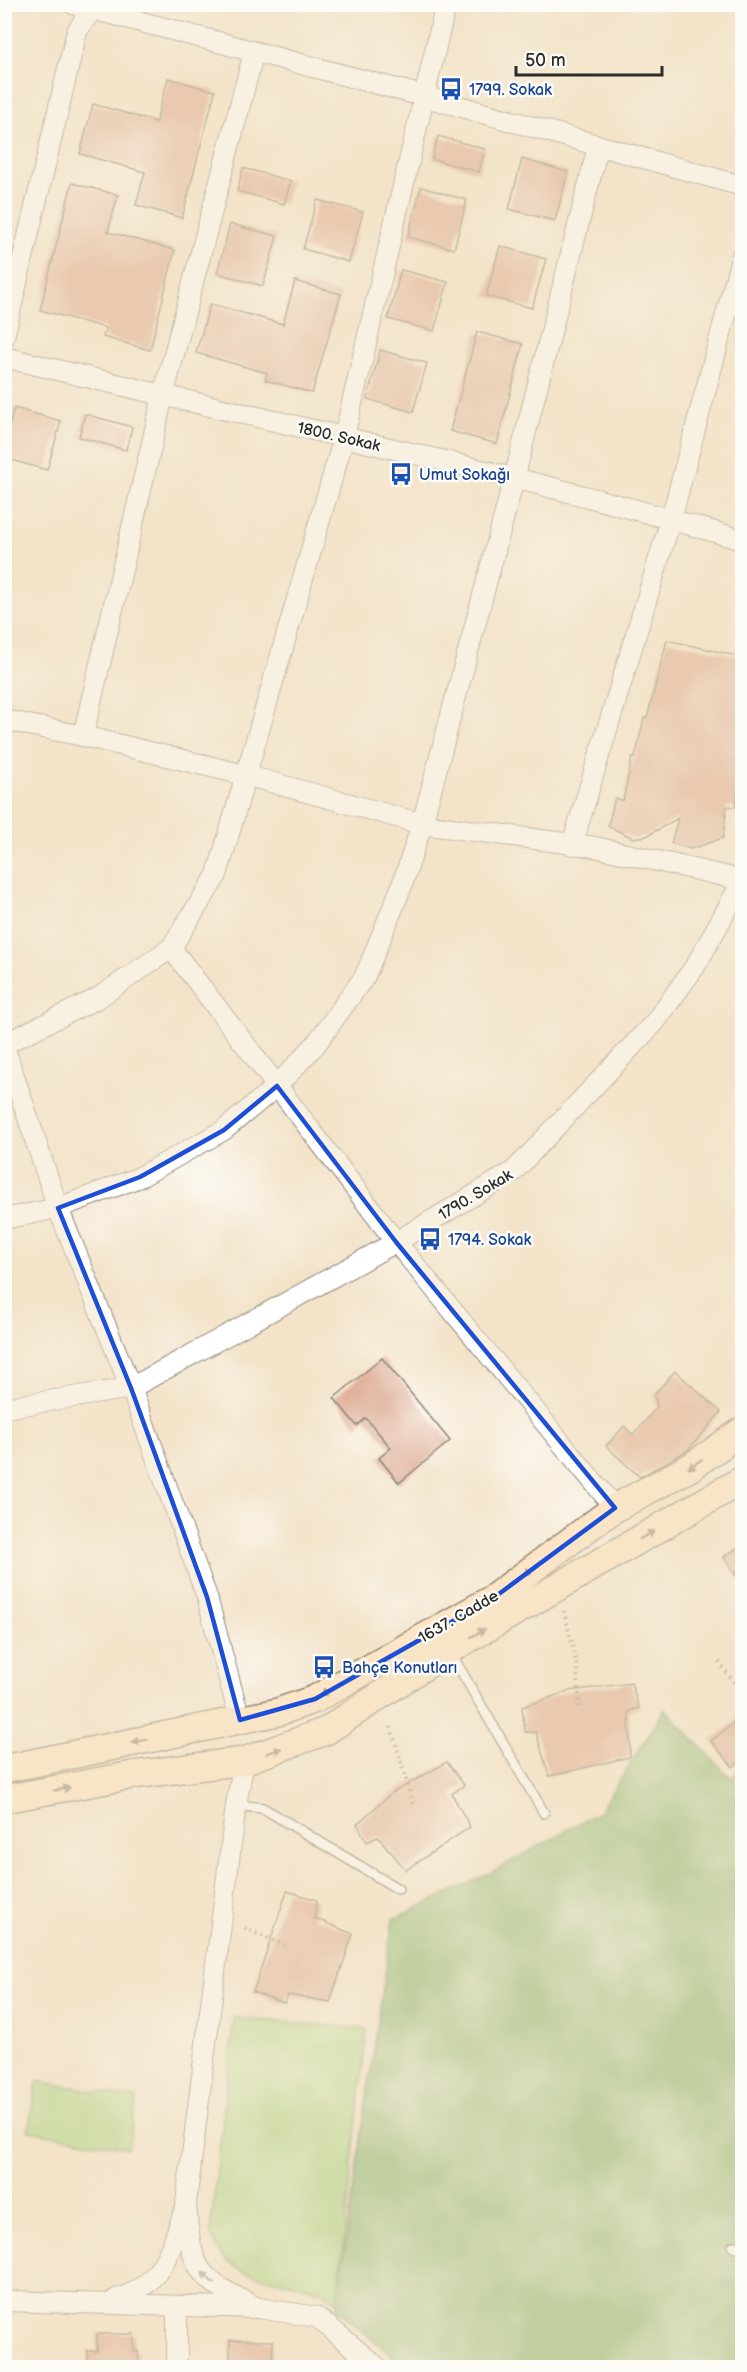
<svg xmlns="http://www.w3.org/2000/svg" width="747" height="2372" viewBox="0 0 747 2372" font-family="'Balsamiq Sans',sans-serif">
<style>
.green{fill:#a8d582;stroke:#6a8056;stroke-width:1.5}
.forest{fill:#86b670;stroke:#58704e;stroke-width:1.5}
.building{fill:#dda891}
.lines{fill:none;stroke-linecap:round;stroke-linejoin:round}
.lane-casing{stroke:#8f877a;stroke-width:12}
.street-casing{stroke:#8f877a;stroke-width:22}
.secondary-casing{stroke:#8f877a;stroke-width:30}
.path{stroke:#8f877a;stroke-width:4;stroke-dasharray:1.5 4.5;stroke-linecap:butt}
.lane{stroke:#fff;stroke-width:9}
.street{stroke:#fff;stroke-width:20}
.secondary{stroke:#fee5c5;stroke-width:27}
.oneway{fill:#948878}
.oneway2{fill:#a0a0a0}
.marked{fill:none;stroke:#1d4ed8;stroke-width:4.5;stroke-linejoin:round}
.labels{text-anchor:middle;stroke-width:5;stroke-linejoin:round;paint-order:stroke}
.transit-label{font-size:16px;fill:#164399;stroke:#fdfcf7;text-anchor:start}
.street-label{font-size:16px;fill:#2b2b2b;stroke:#fdfcf7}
</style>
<rect width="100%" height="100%" fill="#fdfcf7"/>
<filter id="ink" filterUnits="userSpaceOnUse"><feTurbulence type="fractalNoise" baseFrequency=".0167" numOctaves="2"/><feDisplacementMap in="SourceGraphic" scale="12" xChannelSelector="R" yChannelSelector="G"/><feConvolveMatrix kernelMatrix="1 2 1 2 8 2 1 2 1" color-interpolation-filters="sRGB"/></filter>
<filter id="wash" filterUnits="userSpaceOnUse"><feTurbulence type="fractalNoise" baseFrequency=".008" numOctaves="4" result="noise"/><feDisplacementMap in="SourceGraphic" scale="24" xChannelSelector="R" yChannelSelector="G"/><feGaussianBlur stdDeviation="1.35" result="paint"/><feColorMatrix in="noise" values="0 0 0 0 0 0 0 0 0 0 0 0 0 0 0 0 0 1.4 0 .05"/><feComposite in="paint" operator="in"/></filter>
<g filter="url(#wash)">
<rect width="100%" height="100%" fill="#f3e3c9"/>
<g class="green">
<path d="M 234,2018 L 367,2029 L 337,2302 C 306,2275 254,2288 224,2258 C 218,2252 214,2240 210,2233 Z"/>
<polygon points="37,2081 137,2098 128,2148 28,2131"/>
</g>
<polygon class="forest" points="665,1709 731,1778 742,1769 742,2367 405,2367 336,2308 393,1919 487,1875 599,1812"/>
<g id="blocks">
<g class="building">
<polygon points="168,78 215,91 182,218 136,205 145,172 80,154 93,104 156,122"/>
<polygon points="438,136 485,149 479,172 432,159"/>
<polygon points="522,159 568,172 555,221 509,209"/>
<polygon points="243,168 291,181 284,204 237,191"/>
<polygon points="72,183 118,195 108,232 175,250 150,350 103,337 106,328 40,310"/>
<polygon points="421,187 467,200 454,249 408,237"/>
<polygon points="317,200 363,212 349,262 303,249"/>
<polygon points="230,224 277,236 263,286 217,273"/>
<polygon points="500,246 546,259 532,308 486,296"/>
<polygon points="401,270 448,282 434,331 388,319"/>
<polygon points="295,281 341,294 312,393 265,380 267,373 196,353 210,304 283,324"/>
<polygon points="477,332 523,344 497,444 450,431"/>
<polygon points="380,350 427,363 413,412 367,399"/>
<polygon points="14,408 61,421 47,470 4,458 4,444"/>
<polygon points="85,414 132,427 126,450 79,437"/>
<polygon points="667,640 742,657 742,771 735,807 727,806 723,838 691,849 671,843 678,818 647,836 633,838 608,826 615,798 623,801 632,758 635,758 644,718 647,718"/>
<polygon points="382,1358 450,1441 399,1483 379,1458 391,1448 366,1418 357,1426 334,1398"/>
<polygon points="675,1371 721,1412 688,1450 640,1477 606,1446 624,1426 633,1435 657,1407 655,1394"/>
<polygon points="742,1545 742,1584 724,1557"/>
<polygon points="631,1683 639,1708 629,1711 630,1757 549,1776 536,1732 525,1732 522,1707 569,1691"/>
<polygon points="742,1716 742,1759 733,1767 711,1741"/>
<polygon points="447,1762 464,1785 452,1794 470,1827 406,1870 378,1837 367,1842 357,1824 392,1793"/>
<polygon points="287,1891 317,1900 314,1918 353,1934 330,2002 288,1995 284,2003 253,1992"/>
<polygon points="97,2334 134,2334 134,2352 138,2351 139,2367 87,2367 87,2351 97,2351"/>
<polygon points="230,2340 273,2341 272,2367 230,2367"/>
</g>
</g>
</g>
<g filter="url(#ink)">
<use href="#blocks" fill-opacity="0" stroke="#8f877a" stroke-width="1.5"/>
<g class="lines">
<g class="lane-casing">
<g id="lane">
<polyline points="450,1652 544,1813"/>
<polyline points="236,1805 263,1808 398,1889"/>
<polyline points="733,2246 742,2248"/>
</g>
</g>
<g class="street-casing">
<g id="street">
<polyline points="73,4 92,9"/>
<polyline points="598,147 514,479 422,824 401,888 365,976 316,1044 277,1086 396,1242 615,1508"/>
<polyline points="4,337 77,31 92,9 423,96 742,186"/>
<path d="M 4,357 C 250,418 500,468 742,540"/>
<polyline points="4,720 83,736 245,775 422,824 595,847 742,880"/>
<polyline points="83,736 163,396 254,52"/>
<polyline points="572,845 671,519 742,255"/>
<polyline points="4,1044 98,998 171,948"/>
<polyline points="4,1046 58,1208 4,1219"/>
<polyline points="4,1408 131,1388 396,1242 514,1171 655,1022 696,965 742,882"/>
<polyline points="240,1720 207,1597 131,1388 58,1208 140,1177 224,1130 277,1086 171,948 217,875 344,437 446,4"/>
<path d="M 244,1761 L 236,1805 L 186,2203 C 191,2272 197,2278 258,2308"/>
<path d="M 116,2299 C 159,2288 170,2253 183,2214"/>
<polyline points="4,2301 258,2308 317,2317 378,2368"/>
<polyline points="177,2306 177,2368"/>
</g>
</g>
<g class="secondary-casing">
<g id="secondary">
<polyline points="4,1769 278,1712 315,1699 492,1599 615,1508 691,1467 742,1431"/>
<polyline points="4,1799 133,1775 244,1761 326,1731 449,1650 742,1480"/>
</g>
</g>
<g class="path">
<polyline points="564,1611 576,1661 580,1711"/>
<polyline points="719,1662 742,1694"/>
<polyline points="391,1727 413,1804"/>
<polyline points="245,1928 286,1946"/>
</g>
<use href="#lane" class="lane"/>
<use href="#street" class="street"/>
<use href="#secondary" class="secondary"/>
</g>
<defs><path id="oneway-solid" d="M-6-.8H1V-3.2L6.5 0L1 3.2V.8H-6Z" transform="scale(1.5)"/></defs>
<g class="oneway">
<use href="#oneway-solid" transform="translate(695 1464) rotate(146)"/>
<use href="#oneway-solid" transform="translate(647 1535) rotate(-30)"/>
<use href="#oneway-solid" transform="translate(531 1570) rotate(144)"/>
<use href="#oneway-solid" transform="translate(478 1633) rotate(-30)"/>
<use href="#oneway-solid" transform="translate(328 1691) rotate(150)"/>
<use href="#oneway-solid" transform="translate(140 1741) rotate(168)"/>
<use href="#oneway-solid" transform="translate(274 1751) rotate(-18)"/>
<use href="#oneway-solid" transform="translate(62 1789) rotate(-11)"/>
</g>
<use class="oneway2" href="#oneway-solid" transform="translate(208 2278) rotate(-137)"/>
</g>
<path d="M0 0H747V2372H0ZM 277,1086 L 396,1242 L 615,1508 L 492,1599 L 315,1699 L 240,1720 L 207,1597 L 131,1388 L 58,1208 L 140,1177 L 224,1130 Z" fill="#f3e3c9" fill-opacity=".55" fill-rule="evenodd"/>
<path class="marked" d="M 277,1086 L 396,1242 L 615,1508 L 492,1599 L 315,1699 L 240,1720 L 207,1597 L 131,1388 L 58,1208 L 140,1177 L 224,1130 Z"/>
<defs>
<g id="bus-bare" transform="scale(1.8)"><path d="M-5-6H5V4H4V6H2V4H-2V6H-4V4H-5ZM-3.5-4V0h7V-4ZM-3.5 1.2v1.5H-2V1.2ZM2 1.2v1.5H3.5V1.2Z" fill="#1a4fb4" stroke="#fdfcf7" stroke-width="2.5" paint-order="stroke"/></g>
</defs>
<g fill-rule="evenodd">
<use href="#bus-bare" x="451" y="89"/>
<use href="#bus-bare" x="401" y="474"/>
<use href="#bus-bare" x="430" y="1239"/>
<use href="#bus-bare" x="324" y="1667"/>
</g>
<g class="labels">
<g class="transit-label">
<text x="469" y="95">1799. Sokak</text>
<text x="419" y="480">Umut Sokağı</text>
<text x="448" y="1245">1794. Sokak</text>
<text x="342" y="1673">Bahçe Konutları</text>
</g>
<g class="street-label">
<text transform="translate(339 436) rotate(13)" y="6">1800. Sokak</text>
<text transform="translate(475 1194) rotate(-31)" y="6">1790. Sokak</text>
<text transform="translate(458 1616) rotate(-30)" y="6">1637. Cadde</text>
</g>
</g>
<rect width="747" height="2372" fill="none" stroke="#fdfcf7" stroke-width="24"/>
<path d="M516 66v9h146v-9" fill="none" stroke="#2b2b2b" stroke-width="3"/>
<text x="525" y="66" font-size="18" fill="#2b2b2b" stroke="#fdfcf7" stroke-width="4.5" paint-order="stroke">50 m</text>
</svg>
